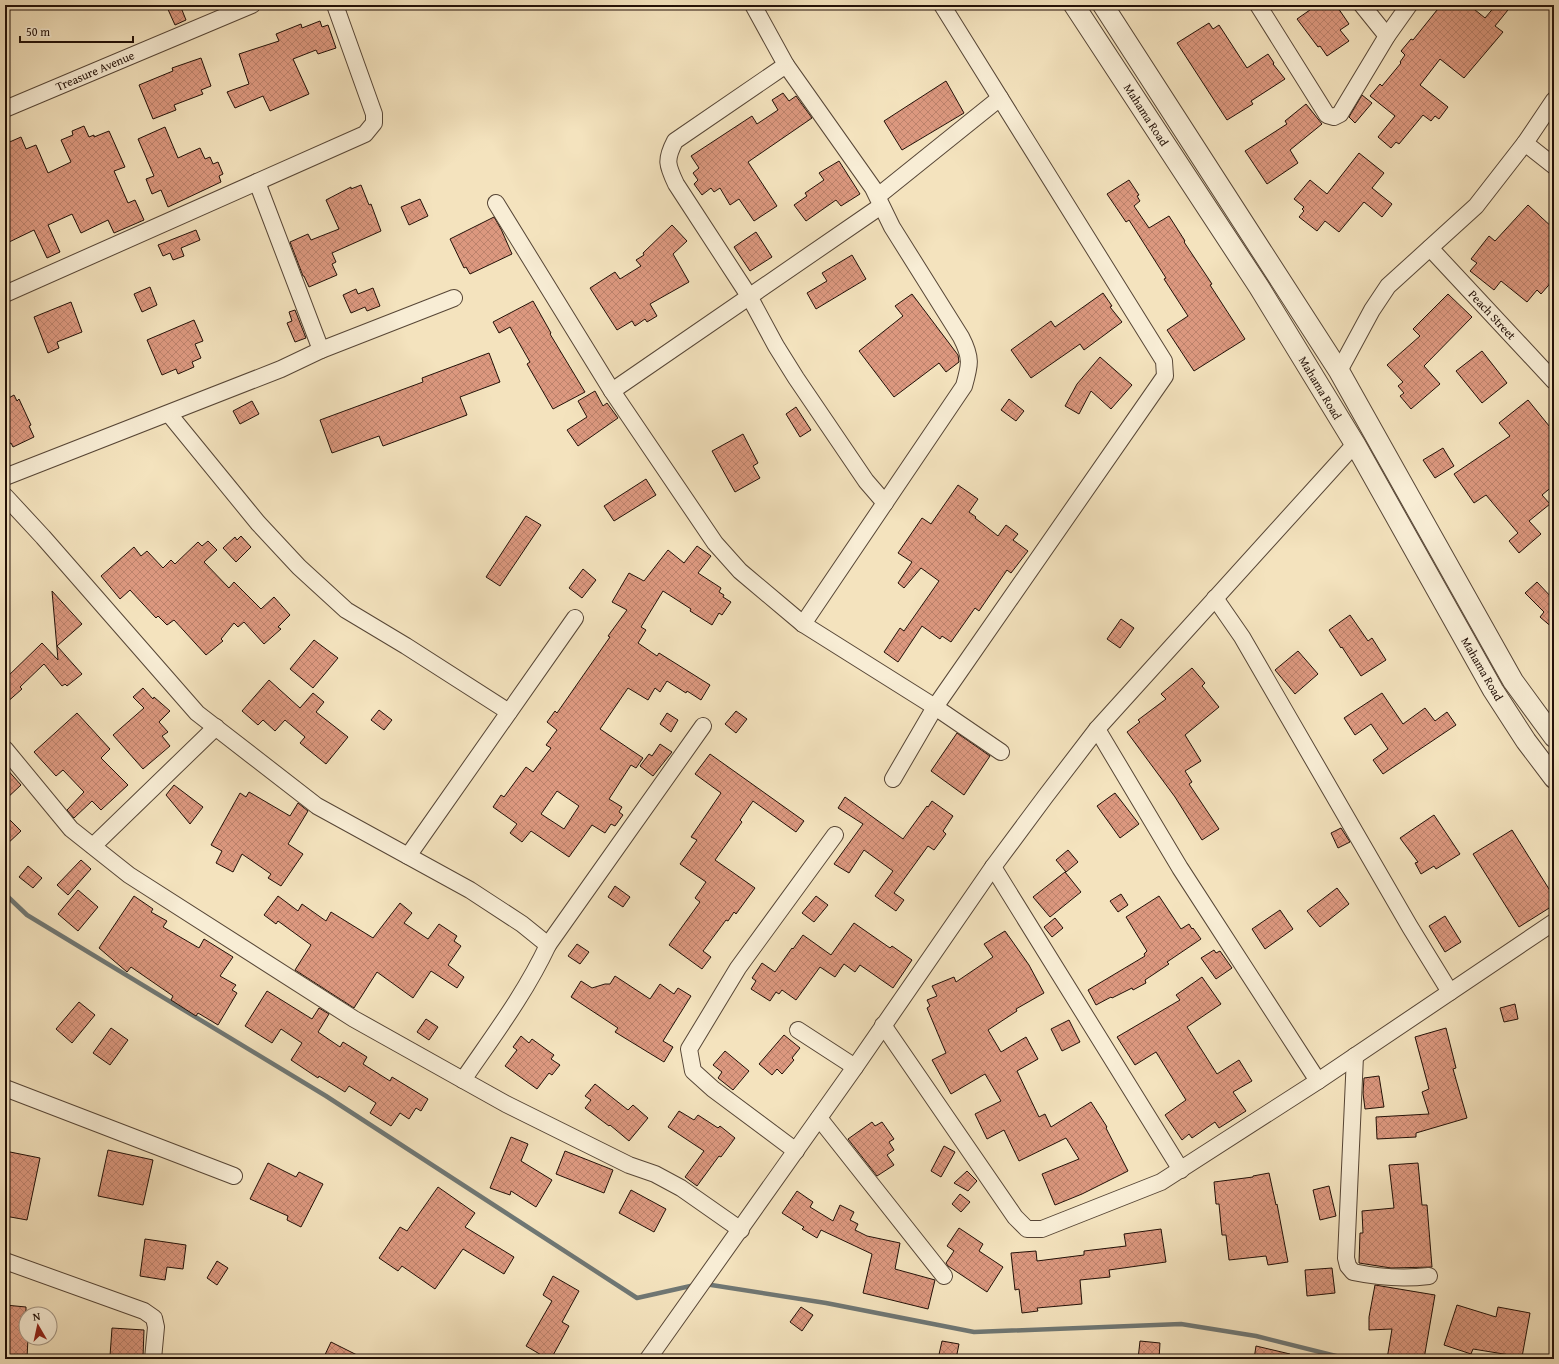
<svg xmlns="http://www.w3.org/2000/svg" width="1559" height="1364" viewBox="0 0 1559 1364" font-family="'Gentium Book Plus',serif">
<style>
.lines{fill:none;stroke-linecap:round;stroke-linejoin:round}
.stream{stroke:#6f7774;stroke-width:4.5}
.building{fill:url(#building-cross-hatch);stroke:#231108;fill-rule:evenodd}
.minor-casing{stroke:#574636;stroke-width:18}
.tertiary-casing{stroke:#574636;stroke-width:22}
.minor{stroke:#f8edd5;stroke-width:16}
.tertiary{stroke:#f8edd5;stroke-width:20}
.labels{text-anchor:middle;stroke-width:3;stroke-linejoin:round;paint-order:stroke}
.street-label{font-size:12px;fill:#231108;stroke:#f8edd5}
</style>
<defs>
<pattern id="building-cross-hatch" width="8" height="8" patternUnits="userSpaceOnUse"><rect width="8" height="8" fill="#dc987f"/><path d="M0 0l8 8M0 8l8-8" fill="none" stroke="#bc826c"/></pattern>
</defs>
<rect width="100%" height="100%" fill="#f4e3be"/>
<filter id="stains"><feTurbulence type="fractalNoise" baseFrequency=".005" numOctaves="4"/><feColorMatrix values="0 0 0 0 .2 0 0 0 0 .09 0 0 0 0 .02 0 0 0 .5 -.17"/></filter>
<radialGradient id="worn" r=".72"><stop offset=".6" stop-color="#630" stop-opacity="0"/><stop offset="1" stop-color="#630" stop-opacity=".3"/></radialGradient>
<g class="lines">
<g class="stream">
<polyline points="5,894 27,915 326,1096 637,1298 695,1285"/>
<polyline points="705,1284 826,1303 974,1332 1181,1324 1256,1336 1348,1359"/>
</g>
</g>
<g class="building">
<polygon points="166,5 180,5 186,20 175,25"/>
<polygon points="1317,5 1336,5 1349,24 1340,30 1349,41 1327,56 1320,46 1318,47 1297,19"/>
<polygon points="1441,5 1469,5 1485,18 1496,5 1512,5 1495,26 1503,32 1464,78 1440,59 1420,85 1448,107 1439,119 1435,116 1431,121 1423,115 1399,144 1396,142 1391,148 1378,137 1395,116 1370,96 1380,84 1382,86 1401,63 1400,62 1405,55 1401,51 1411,39 1413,40"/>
<polygon points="320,21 322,27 328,25 336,48 318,54 316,50 293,59 309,94 270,111 263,96 235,108 227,92 249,84 239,54 279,41 276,34 301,24 302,28"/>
<polygon points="1209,23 1213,29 1219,25 1247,68 1268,54 1274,63 1273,64 1285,79 1251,101 1253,104 1227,120 1177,43"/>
<polygon points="201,58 211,86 201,90 203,94 174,105 176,110 153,119 139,85 173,71 172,68"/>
<polygon points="946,81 964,113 902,150 884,121"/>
<polygon points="783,93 789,101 796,96 812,118 748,162 777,206 754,221 739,199 730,205 720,188 714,192 711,188 702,195 694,184 698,180 693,173 699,168 691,156 752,116 757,124 778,110 772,100"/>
<polygon points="1362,95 1372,103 1355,123 1349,117"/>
<polygon points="1306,104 1322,124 1290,150 1298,163 1267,184 1245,151 1287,124 1285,121"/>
<polygon points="84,126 89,137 94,135 94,137 109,131 125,167 114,171 128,203 135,200 144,220 114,233 108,220 81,233 72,214 48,225 60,252 47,258 34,230 5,244 5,144 21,137 26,149 36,145 48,173 71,162 61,140 73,135 72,131"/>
<polygon points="165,127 178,158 200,148 205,159 210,157 213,164 218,162 223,174 219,176 221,182 168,207 161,190 152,194 146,179 154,176 138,139"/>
<polygon points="1359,153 1384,173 1372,188 1392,204 1382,217 1364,202 1339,232 1325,221 1317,231 1299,217 1304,211 1302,209 1304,207 1294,199 1310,180 1327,194"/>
<polygon points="839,161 860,194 841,206 836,200 806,221 794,205 807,196 805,193 824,180 819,173"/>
<polygon points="1129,180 1139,195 1137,196 1140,201 1134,206 1149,228 1169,216 1185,241 1184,242 1212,284 1210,285 1245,339 1194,371 1167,330 1188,316 1164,279 1166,278 1129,220 1126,222 1107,194"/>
<polygon points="361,185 369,205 371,204 381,231 332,253 336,262 332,264 337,275 309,287 304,276 303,276 290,242 308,234 311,240 339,229 326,200 351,187 351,189"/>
<polygon points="420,199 428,216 409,225 401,207"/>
<polygon points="1528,205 1554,229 1554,279 1541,294 1537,290 1527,302 1501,281 1494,290 1470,271 1477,263 1471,259 1489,236 1495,241"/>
<polygon points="494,217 501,229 512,254 470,274 466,267 464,268 450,239"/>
<polygon points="672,225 687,241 673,254 689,282 650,304 657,316 647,322 645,319 635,326 632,321 617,330 590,288 615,272 620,279 641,266 636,260 644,255 643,253"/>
<polygon points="196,230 200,240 181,248 184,256 173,260 170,253 163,256 158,245"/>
<polygon points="756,232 772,257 750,271 734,247"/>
<polygon points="852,255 866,279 816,309 807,293 827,281 822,273"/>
<polygon points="150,287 157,305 142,312 134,294"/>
<polygon points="373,288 380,306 367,311 365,307 351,313 343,295 356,289 358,294"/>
<polygon points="1103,293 1112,306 1110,307 1122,322 1084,350 1080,344 1031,378 1011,350 1051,321 1055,327"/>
<polygon points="912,294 958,355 959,362 946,372 939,363 894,397 859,351 903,316 895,306"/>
<polygon points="1448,294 1472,317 1424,366 1440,384 1411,409 1400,396 1404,393 1398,386 1403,382 1387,365 1420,336 1413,329"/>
<polygon points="533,301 551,333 550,334 585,392 553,409 527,364 530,362 510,327 499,333 493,322"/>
<polygon points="71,302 82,332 57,342 59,348 48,353 34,317"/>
<polygon points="295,310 306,338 295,342 287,323 292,321 289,312"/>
<polygon points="194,320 203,341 195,344 201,358 192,362 194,367 178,374 176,369 162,375 147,340"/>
<polygon points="1482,351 1507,383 1482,403 1456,371"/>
<polygon points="489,353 500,382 460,397 467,415 383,446 379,436 332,453 320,420 423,382 422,378"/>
<polygon points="1100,357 1132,385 1111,409 1091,391 1079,414 1065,406 1077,384"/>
<polygon points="595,391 603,406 607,403 618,418 578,446 567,430 587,417 578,401"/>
<polygon points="14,395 17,401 19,399 31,425 29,426 34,437 13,447 11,443 5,447 5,400"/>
<polygon points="1009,399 1024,411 1016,421 1001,410"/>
<polygon points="1528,400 1554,432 1554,485 1542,495 1550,504 1529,521 1541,534 1519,553 1509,541 1518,533 1486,495 1474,503 1454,474 1510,436 1499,423"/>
<polygon points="252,401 259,414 240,424 233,411"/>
<polygon points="796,407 811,430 800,437 786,414"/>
<polygon points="743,434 758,463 753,466 760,478 735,492 712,451"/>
<polygon points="1443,448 1454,466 1435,478 1423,460"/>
<polygon points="646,479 656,495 614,521 604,506"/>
<polygon points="958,485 978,499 969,512 976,517 975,518 998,536 1006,525 1018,534 1013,540 1028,551 1011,573 1007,570 979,611 975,608 951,642 942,636 940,639 922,626 898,662 884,652 900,628 904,631 939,581 921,568 904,588 898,583 912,562 898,553 922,518 931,524"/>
<polygon points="526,516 541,525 500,586 486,577"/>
<polygon points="241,536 251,547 236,562 223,548 235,537 237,540"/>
<polygon points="208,541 217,550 204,562 229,588 234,582 261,609 274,597 290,615 278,627 281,629 264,644 244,622 238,627 234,623 221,639 223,641 206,655 174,620 167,625 158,616 156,618 130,590 120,599 101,576 134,547 141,556 147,551 163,568 171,560 175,564 198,542 202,546"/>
<path d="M 697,546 L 711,556 L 698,573 L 721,588 L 719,592 L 724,595 L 723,597 L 731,602 L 722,615 L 719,613 L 712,625 L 690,611 L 691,609 L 663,591 L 641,627 L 646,630 L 638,643 L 657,656 L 659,653 L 710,685 L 701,700 L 687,691 L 686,693 L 667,681 L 660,692 L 655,688 L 648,700 L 628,688 L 600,729 L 643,758 L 636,768 L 631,765 L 609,799 L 622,807 L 619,812 L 623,815 L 615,826 L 611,824 L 605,833 L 592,825 L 569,857 L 531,831 L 522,842 L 510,833 L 517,824 L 493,807 L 501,795 L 504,797 L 526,767 L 533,772 L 551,748 L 546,745 L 557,730 L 547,722 L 555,711 L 557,713 L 610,637 L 608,636 L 627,610 L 612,602 L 629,573 L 644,581 L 668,550 L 684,563 ZM 557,791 L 579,806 L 564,829 L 541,814 Z"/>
<polygon points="583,569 596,580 582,598 569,588"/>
<polygon points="1537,582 1554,600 1554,629 1540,617 1544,612 1525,593"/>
<polygon points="52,591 82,624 57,646 82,674 67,686 65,684 62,686 44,664 20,687 22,689 5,704 5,679 42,643 58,660"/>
<polygon points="1350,615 1368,641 1372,638 1386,660 1361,676 1342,647 1341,648 1329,630"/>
<polygon points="1121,619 1134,628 1120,648 1107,639"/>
<polygon points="314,640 338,658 313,688 290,669"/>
<polygon points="1298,651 1318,674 1295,694 1275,670"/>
<polygon points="1192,668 1205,683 1202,686 1219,707 1185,735 1201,761 1185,771 1192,782 1189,784 1219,829 1202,840 1175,797 1127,732 1140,722 1138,720 1166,699 1161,694"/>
<polygon points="269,680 300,708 313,693 324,702 316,712 348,737 326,764 300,743 305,737 285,720 275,731 263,720 258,725 242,711"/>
<polygon points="143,688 153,699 154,697 170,711 159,722 168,732 162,736 170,746 143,769 113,735 144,708 133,697"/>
<polygon points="1382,693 1403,724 1425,708 1435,721 1447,712 1456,725 1383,774 1373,760 1388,749 1371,724 1355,735 1344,718"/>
<polygon points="379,710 392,720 384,730 371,720"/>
<polygon points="736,711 747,719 736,733 725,724"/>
<polygon points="77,713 110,749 101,758 128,785 101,810 92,801 74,818 67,810 84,792 63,770 56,776 34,752"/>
<polygon points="667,713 678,720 671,732 660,724"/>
<polygon points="957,733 990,756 964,795 931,771"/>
<polygon points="660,744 672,752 653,776 640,766 649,754 652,756"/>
<polygon points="710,754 804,821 796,832 753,801 740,820 742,822 715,860 755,888 736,914 734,912 728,921 726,920 703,951 711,957 702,969 669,945 700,902 695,898 706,882 680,864 697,840 691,837 721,793 695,774"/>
<polygon points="5,767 21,785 5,800"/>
<polygon points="174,785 203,807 190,824 166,795"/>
<polygon points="249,792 290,816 298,803 308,811 288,844 303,854 281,886 268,878 271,874 242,854 233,872 216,863 222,851 211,845 240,793 246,797"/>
<polygon points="1115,793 1139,824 1120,838 1097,806"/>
<polygon points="845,797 903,839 927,806 928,807 932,801 953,816 943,831 946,834 934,850 928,846 894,893 904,900 896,911 875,896 893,871 864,850 849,873 834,864 863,824 838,808"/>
<polygon points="5,815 21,831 5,846"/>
<polygon points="1434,815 1460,854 1436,869 1434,866 1421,874 1415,863 1418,862 1400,838"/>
<polygon points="1341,828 1350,842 1338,848 1331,833"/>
<polygon points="1512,830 1554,897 1554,905 1519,927 1473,854"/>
<polygon points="1068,850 1078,862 1066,872 1056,860"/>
<polygon points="81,860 91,869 68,895 57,885"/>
<polygon points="28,866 42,878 33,888 19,877"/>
<polygon points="1065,872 1081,892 1050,917 1033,897"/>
<polygon points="615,886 630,897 623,907 608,897"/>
<polygon points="1337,888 1349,904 1320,927 1307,911"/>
<polygon points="78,890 98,907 78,931 58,914"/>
<polygon points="1121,894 1128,905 1118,912 1110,901"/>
<polygon points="134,896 153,909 151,912 167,921 163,927 199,948 204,939 233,957 220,976 236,985 232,990 237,993 218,1025 198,1013 196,1016 171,1000 173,996 131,967 127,972 99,948"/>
<polygon points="278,896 298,911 302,904 326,921 331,912 373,938 400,903 412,913 404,923 428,939 439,924 457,936 454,941 461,946 448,965 464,977 457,988 431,971 413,998 377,972 354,1008 295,970 311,945 278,921 276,924 264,915"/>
<polygon points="816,896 828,905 814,922 802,913"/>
<polygon points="1159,896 1181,929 1189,924 1192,929 1193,928 1201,939 1167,962 1169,964 1145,980 1146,983 1133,990 1132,988 1112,998 1111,997 1096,1005 1088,990 1145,956 1144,954 1147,951 1126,917"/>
<polygon points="1280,910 1293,929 1265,949 1252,929"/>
<polygon points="1445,916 1461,942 1445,952 1429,926"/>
<polygon points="1055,918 1063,928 1052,937 1044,927"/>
<polygon points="854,923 890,948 892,946 912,960 893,988 860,965 855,972 844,964 835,977 820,967 796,1000 782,990 779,994 776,992 770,1001 751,989 756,981 752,978 762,963 775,972 792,948 793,949 803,935 831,955"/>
<polygon points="1005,931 1029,965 1044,993 1016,1009 1017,1011 988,1030 1001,1052 1026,1037 1038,1059 1017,1071 1039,1117 1045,1114 1051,1127 1091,1102 1107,1127 1106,1128 1128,1171 1082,1194 1055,1205 1042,1174 1079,1159 1066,1138 1019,1161 1004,1130 987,1139 975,1114 1001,1101 985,1074 951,1094 932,1060 946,1053 927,1008 930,1006 927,1000 937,996 932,986 954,977 956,982 993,957 984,944"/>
<polygon points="577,944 589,952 580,964 568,956"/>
<polygon points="1214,950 1216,953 1220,951 1232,968 1216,979 1201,958"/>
<polygon points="615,976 650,999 660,984 674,994 678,988 691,996 663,1041 673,1047 664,1062 615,1032 618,1028 571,997 581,981 592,988 605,984 610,984"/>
<polygon points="1202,977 1221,1004 1187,1027 1217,1074 1239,1060 1252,1081 1233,1092 1246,1111 1219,1128 1215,1122 1192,1138 1189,1134 1182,1140 1165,1115 1186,1100 1156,1052 1135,1065 1117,1037 1180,1000 1176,995"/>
<polygon points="267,991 312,1019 319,1008 329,1014 318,1032 340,1047 343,1042 367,1057 363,1064 390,1081 392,1077 428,1099 421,1111 416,1108 409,1119 400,1113 391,1126 370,1113 376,1103 349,1086 345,1092 319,1076 318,1078 291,1060 302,1043 281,1029 272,1043 245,1026"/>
<polygon points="79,1002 95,1015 72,1043 56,1029"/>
<polygon points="1515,1004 1518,1019 1504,1022 1500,1008"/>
<polygon points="426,1019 438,1027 429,1040 417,1032"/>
<polygon points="1069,1020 1080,1042 1062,1051 1051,1029"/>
<polygon points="111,1028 128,1040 110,1065 93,1053"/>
<polygon points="1446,1028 1456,1068 1453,1069 1467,1118 1416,1133 1416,1137 1377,1139 1376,1117 1429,1114 1422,1092 1429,1089 1415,1037"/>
<polygon points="784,1035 800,1048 792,1058 794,1060 782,1074 777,1069 772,1075 759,1064"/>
<polygon points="521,1036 529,1043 532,1039 554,1055 551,1059 560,1065 552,1075 549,1073 537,1089 505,1066 517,1050 513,1047"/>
<polygon points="725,1051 749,1071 733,1090 718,1078 722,1072 713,1065"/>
<polygon points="1379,1076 1384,1107 1365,1109 1363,1093 1364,1078"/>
<polygon points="595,1084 628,1110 633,1105 648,1118 629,1141 610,1125 609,1126 585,1108 591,1100 585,1096"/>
<polygon points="679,1111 694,1120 698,1115 718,1128 720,1126 735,1138 721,1157 719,1156 697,1186 685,1177 704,1151 668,1127"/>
<polygon points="872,1122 875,1126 882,1122 894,1139 889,1142 894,1150 887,1155 894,1165 877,1176 848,1139"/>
<polygon points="511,1137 528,1144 521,1161 552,1180 536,1207 511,1191 510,1195 490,1188"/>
<polygon points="944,1146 955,1152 941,1177 931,1171"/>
<polygon points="108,1150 153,1160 143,1205 98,1196"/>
<polygon points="5,1151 40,1158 27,1220 5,1216"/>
<polygon points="565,1151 613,1170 604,1193 556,1174"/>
<polygon points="268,1163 296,1177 299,1172 323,1184 301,1227 287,1220 288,1216 250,1199"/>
<polygon points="1418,1163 1422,1205 1427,1205 1432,1267 1391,1268 1359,1263 1360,1233 1363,1233 1362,1211 1394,1208 1389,1165"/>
<polygon points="967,1171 977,1181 968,1191 954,1183"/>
<polygon points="1269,1173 1276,1205 1277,1204 1288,1262 1268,1265 1266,1256 1229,1260 1226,1235 1222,1235 1219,1204 1216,1204 1214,1182 1253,1177 1253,1176"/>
<polygon points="1329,1186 1336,1216 1320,1220 1313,1190"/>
<polygon points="438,1187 475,1213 465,1227 514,1257 504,1274 463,1249 435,1289 402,1266 398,1271 379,1258 400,1227 407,1231"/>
<polygon points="631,1190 666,1209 654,1232 619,1213"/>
<polygon points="797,1191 813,1202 810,1207 833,1221 840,1205 854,1212 850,1220 858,1224 855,1230 867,1236 900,1243 895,1269 935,1280 928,1309 863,1293 872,1254 821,1230 817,1238 802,1229 804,1227 782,1213"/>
<polygon points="960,1194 970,1202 961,1212 952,1204"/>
<polygon points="959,1228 983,1244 979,1251 1003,1267 987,1292 948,1266 946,1263 954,1251 947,1246"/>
<polygon points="1161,1229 1166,1262 1109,1270 1110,1277 1080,1280 1082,1304 1037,1308 1038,1311 1022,1313 1019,1289 1015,1290 1011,1253 1036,1251 1037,1261 1084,1255 1084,1251 1126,1246 1124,1234"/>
<polygon points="145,1239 186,1245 183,1269 167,1267 165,1280 140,1276"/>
<polygon points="217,1261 228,1268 217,1285 207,1278"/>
<polygon points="1332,1268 1335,1293 1307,1296 1305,1270"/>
<polygon points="553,1276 579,1291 562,1322 569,1326 551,1359 548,1359 526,1346 552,1301 543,1295"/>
<polygon points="1375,1285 1435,1295 1424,1359 1387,1359 1392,1329 1369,1330 1369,1317"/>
<polygon points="5,1305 26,1307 26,1338 28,1338 27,1358 5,1356"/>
<polygon points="1457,1305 1496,1317 1498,1307 1530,1313 1522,1357 1473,1349 1471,1354 1444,1345"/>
<polygon points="801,1307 813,1315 802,1331 790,1322"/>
<polygon points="112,1328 144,1330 143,1357 110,1356"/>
<polygon points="942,1341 959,1344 956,1359 938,1359"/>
<polygon points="1140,1341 1160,1343 1159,1359 1138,1359"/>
<polygon points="331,1342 365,1359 323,1359"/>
<polygon points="1256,1346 1290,1354 1290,1359 1254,1359"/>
</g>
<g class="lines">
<g class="minor-casing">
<g id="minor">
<path d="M 753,5 L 786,65 L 873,188 L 892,227 L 961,337 C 972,358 970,365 964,386 L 803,624"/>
<polyline points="1258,5 1327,115 1334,117 1340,114 1387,36 1409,5"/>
<polyline points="1362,5 1387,36"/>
<path d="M 786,65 L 675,141 C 665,160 667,165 676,184 L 749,296 L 776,346 L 796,378 L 866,481 L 885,503"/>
<polyline points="5,109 252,5"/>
<polyline points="1525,143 1554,166"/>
<polyline points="257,182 321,350"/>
<polyline points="878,196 1000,98"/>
<polyline points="496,203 612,391 715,543 740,571 803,624 935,707 1001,752"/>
<polyline points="1430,248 1554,381"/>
<polyline points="5,294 365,134 374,123 374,114 335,5"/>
<polyline points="1339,371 1372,310 1388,286 1476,206 1525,143 1554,100"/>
<polyline points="612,391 881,206"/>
<polyline points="169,414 258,523 299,567 346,610 406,646 509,712"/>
<polyline points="5,477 281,369 321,350 454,298"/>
<path d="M 5,496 L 43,537 L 197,713 L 317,806 L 470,890 L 522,924 L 548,945 C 525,994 493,1036 463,1080 L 506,1104 L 629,1165 L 655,1174 L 681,1188 L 741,1230"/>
<polyline points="1215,598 1242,637 1410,927 1450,992"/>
<polyline points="1097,729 1180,868 1318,1081"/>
<polyline points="5,749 71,829 129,875 354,1019 463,1080"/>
<polyline points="893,779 935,707 1165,376 1164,361 942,5"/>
<polyline points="93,846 216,727"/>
<polyline points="408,856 575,618"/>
<polyline points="993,867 1181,1170"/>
<polyline points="548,945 703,726"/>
<polyline points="883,1025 1015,1217 1027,1229 1042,1229 1161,1182 1318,1081 1554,922"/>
<polyline points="798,1030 855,1067"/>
<path d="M 1355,1056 L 1346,1258 L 1348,1266 L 1353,1272 C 1377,1277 1404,1279 1429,1276"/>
<polyline points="5,1088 234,1176"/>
<polyline points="819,1118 944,1276"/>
<polyline points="796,1151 713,1089 693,1071 689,1049 738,968 835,835"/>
<polyline points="5,1261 144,1311 154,1318 156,1327 153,1359"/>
<polyline points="648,1359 855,1067 993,867 1045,797 1097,729 1355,444"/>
</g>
</g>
<g class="tertiary-casing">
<g id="tertiary">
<polyline points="1074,5 1259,287 1355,444 1493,690 1526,741 1554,778"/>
<polyline points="1103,5 1339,371 1513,681 1554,737"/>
</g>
</g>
<use href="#minor" class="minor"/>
<use href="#tertiary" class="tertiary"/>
</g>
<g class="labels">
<g class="street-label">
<text transform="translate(95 71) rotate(-23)" y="4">Treasure Avenue</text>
<text transform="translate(1146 115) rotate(57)" y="4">Mahama Road</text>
<text transform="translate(1492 315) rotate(47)" y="4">Peach Street</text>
<text transform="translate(1320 388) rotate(59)" y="4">Mahama Road</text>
<text transform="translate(1482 669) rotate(60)" y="4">Mahama Road</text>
</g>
</g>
<rect width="1559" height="1364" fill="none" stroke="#f4e3be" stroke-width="20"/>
<rect x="6" y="6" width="1547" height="1352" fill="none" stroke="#231108" stroke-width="2"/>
<rect x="10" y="10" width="1539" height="1344" fill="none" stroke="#231108"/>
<g transform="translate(38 1326) rotate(351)"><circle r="19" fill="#f8edd5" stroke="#a39583"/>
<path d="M0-3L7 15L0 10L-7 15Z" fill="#8f2418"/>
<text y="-6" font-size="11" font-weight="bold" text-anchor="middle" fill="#231108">N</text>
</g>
<path d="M20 36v6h113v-6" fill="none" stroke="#231108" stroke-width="2"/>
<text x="26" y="36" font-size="12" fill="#231108" stroke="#f8edd5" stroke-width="3" paint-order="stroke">50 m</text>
<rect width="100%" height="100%" filter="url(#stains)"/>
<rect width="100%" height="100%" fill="url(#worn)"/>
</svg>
